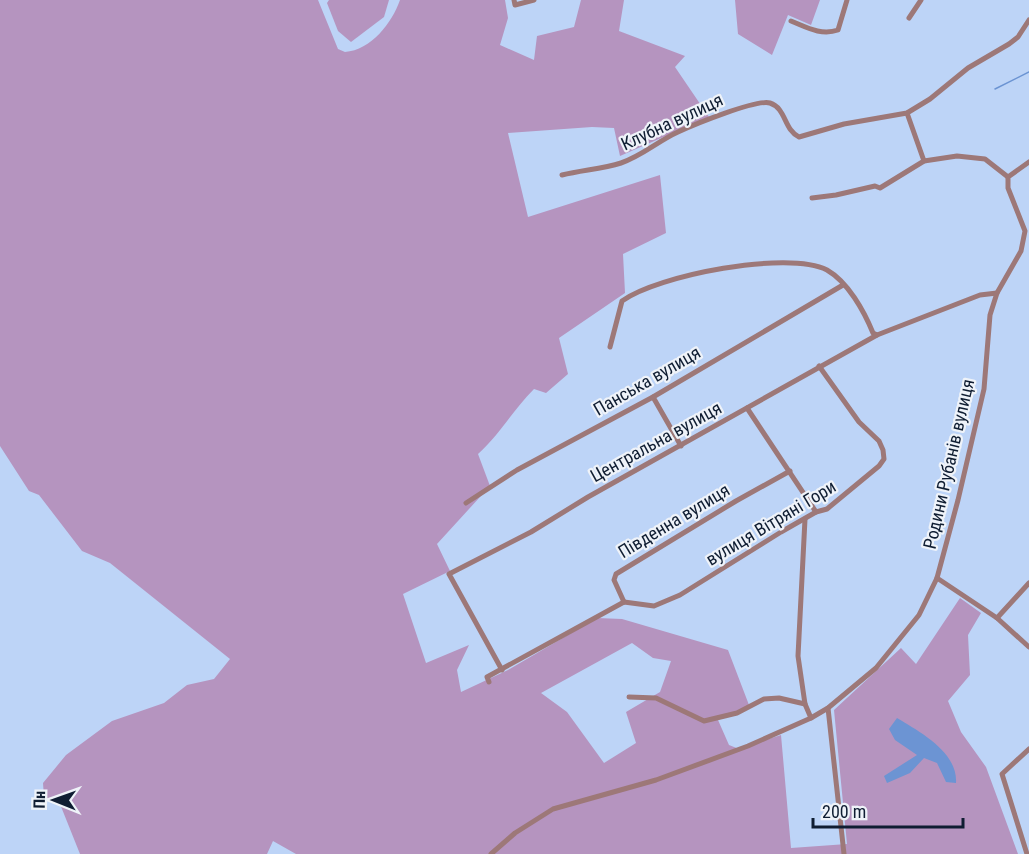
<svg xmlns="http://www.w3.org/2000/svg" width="1029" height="854" viewBox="0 0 1029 854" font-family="'Roboto Condensed',sans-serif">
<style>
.green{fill:#b594bf;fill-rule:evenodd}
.water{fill:#6c94d3}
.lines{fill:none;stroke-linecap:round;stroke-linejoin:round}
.stream{stroke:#6c94d3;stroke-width:1.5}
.minor{stroke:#9d7878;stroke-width:5}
.labels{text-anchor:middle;stroke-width:4.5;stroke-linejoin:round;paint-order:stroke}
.street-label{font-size:18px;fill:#0f1d32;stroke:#eff3f9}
</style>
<rect width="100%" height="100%" fill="#bdd4f7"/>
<g class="green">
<path d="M 0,0 L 318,0 L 338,49 L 345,52 C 371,50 392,23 400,0 L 505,0 L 508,18 L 500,45 L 534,60 L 537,36 L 574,27 L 581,0 L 624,0 L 619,31 L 685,56 L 675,67 L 709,117 L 620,156 L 614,128 L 592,127 L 508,133 L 528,217 L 660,175 L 666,233 L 623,254 L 625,293 L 559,338 L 568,374 L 546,393 L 534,389 C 513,410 500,434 478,454 L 490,486 L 437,544 L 450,571 L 403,594 L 426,663 L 469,645 L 457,670 L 461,692 L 508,670 L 597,618 L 622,619 L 728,650 L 749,705 L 718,720 L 729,745 L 739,749 L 781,735 L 791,848 L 847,844 L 834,710 L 901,648 L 916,664 L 960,598 L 981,613 L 968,635 L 970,675 L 948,701 L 961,732 L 986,767 L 1018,854 L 296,854 L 273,841 L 267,854 L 80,854 L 60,804 L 44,797 L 43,783 L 66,755 L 112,721 L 164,703 L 187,685 L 214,679 L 230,659 L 110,563 L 82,551 L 39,495 L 29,491 L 0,446 ZM 632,643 L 653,658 L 671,661 L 660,692 L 626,712 L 636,743 L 604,763 L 567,712 L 541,693 Z"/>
<polygon points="329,0 389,0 384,17 351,42 338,31 327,3"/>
<polygon points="735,0 820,0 811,25 788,15 772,55 738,34"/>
</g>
<path class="water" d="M 897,718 C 920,732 958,752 956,783 L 946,782 L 937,763 L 924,758 L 910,773 L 887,783 L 884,776 L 917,755 L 895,740 L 889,729 Z"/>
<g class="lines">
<polyline class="stream" points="995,89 1029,72"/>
<g class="minor">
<polyline points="514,0 515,5 534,0"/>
<polyline points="909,18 921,0"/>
<path d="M 791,21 C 806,27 821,36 838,30 L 847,0"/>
<polyline points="907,113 924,161"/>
<path d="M 562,175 C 582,170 602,169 621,163 C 642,156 658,141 678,132 C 693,125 756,99 770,103 C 786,108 784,130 799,137 L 844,124 L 907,113 L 930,99 L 968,68 L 1009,44 L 1018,37 L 1029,20"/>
<polyline points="812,198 836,195 875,186 880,188 924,161 957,156 985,159 1008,177"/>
<path d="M 610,347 L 622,301 C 658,275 788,250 827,270 C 848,282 864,311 873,333 L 877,335 L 980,295 L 997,293"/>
<polyline points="653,397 681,446"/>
<polyline points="747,408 816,512"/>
<polyline points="466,503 517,470 653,397 843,285"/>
<polyline points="805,519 798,656 805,704 811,718"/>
<polyline points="937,578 997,618 1029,647"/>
<polyline points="624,602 654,606 680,595 781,532 816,512 827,509 879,466 884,459 883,450 879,441 859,422 819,366"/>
<polyline points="624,602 614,580 616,574 736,501 790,471"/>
<polyline points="997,618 1029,583"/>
<polyline points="502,670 449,574 531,532 588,497 877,335"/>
<polyline points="489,682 487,677 624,602"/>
<polyline points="629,697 656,698 704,721 737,713 764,699 779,698 805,704"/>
<polyline points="828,708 844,854"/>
<polyline points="491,854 515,833 553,809 656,780 748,746 811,718 828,708 876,668 919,615 937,578 958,500 984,389 990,315 997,293 1021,251 1025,231 1008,188 1008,177 1029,162"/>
<polyline points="1027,854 1002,774 1029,749"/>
</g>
</g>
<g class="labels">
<g class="street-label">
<text transform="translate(672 122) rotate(-25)" y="6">Клубна вулиця</text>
<text transform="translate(647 381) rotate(-30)" y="6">Панська вулиця</text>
<text transform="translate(656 442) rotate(-29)" y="6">Центральна вулиця</text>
<text transform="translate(949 464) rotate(-77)" y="6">Родини Рубанів вулиця</text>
<text transform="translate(674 521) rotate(-31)" y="6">Південна вулиця</text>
<text transform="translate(771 523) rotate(-31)" y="6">вулиця Вітряні Гори</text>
</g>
</g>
<g transform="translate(54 800) rotate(271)" stroke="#eff3f9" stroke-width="4.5" paint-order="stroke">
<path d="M0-4.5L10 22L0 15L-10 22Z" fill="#0f1d32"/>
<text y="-9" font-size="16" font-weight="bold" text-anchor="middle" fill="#0f1d32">Пн</text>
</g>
<path d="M813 818v9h150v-9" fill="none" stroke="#0f1d32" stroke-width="3"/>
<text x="822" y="818" font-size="18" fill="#0f1d32" stroke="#eff3f9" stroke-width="4.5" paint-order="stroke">200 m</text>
</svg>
